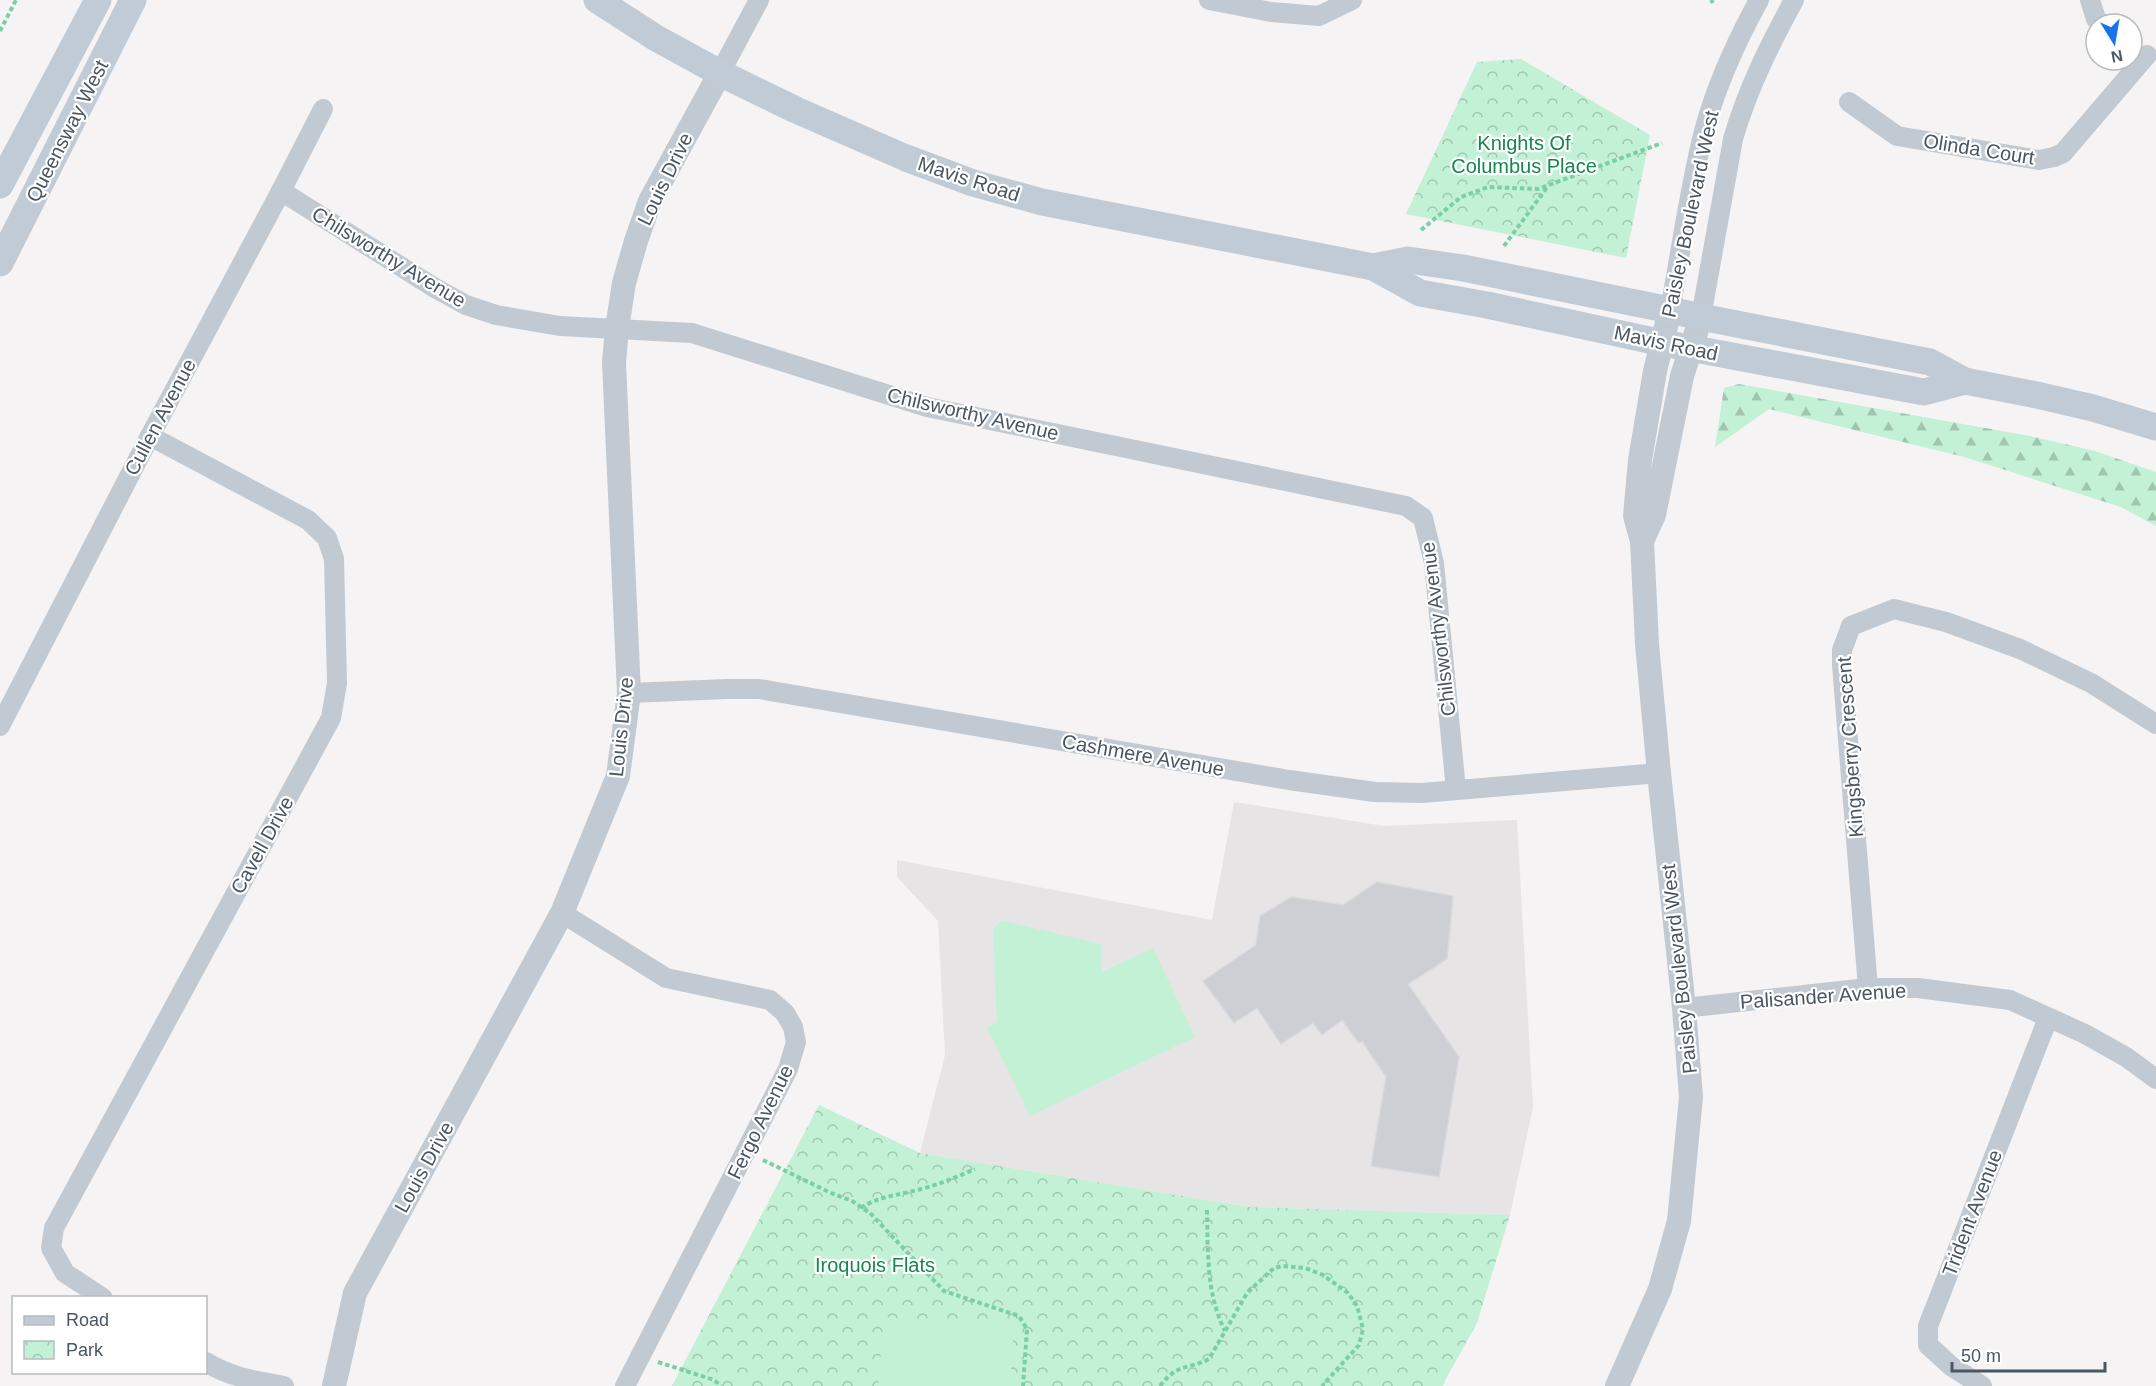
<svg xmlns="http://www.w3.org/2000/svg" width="2156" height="1386" viewBox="0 0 2156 1386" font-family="Helvetica,sans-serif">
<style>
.education{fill:#e6e4e5}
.forest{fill:url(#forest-firs)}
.park{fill:url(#park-crowns)}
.garden{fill:#c3f1d5}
.building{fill:#cdcfd5;stroke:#d7d9de;stroke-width:1.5}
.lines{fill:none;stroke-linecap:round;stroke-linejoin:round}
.path{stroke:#7ad0a6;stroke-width:4;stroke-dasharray:4.5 3;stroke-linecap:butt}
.minor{stroke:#c1cad2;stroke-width:20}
.tertiary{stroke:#c1cad2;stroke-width:24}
.secondary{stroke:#c1cbd6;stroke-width:27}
.labels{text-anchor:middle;stroke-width:4.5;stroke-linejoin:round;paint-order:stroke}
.street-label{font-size:20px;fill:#4a5661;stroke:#fff}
.park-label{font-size:20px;fill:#17864f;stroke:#fff}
</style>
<defs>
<pattern id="forest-firs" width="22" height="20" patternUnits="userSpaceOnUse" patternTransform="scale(1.5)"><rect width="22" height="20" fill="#c3f1d5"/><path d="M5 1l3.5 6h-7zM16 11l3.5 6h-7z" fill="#a0c6b0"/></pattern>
<pattern id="park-crowns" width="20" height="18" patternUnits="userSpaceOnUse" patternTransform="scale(1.5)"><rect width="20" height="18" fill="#c3f1d5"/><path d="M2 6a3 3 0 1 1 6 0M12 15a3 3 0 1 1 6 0" fill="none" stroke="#a0c6b0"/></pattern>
</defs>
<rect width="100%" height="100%" fill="#f5f3f3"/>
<polygon class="education" points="1234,802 1384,826 1517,820 1533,1107 1510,1215 1250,1207 920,1153 945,1055 938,921 897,877 897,860 1212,920"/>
<polygon class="forest" points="1739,384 2030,436 2095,451 2156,472 2156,526 2121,507 1964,457 1769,409 1715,447 1724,388"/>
<g class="park">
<polygon points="1521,59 1650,135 1626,258 1406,214 1477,62"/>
<polygon points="819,1105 920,1153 1250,1207 1510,1215 1477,1323 1442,1386 672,1386"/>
</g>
<g class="garden">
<polygon points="1003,921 1101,944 1102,972 1153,948 1195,1037 1030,1116 987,1027 997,1022 993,928"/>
<polygon points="884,1317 1014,1327 1010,1386 878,1386"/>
</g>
<polygon class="building" points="1377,882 1453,896 1447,959 1408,984 1459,1057 1439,1177 1371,1166 1386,1077 1362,1041 1359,1043 1342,1020 1322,1035 1313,1023 1281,1044 1257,1008 1234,1023 1203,981 1256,945 1260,916 1291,897 1343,905"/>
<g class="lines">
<g class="path">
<polyline points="1711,0 1713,3"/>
<polyline points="0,31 16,0"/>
<polyline points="1421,230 1461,197 1488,187 1538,189 1662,143"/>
<polyline points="1504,246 1548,186"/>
<polyline points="763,1160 831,1193 852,1201 870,1213 944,1291 1019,1316 1027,1329 1023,1386"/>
<path d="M 861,1208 C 878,1196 901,1195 921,1189 C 940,1184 957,1177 975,1169"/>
<path d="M 1207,1210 C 1208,1251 1206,1294 1225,1331"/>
<polyline points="658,1362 714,1380 721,1386"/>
<path d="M 1160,1386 C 1179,1362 1185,1371 1209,1359 L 1247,1293 L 1274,1268 L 1283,1266 L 1305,1268 L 1323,1275 L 1348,1293 L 1357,1306 L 1363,1329 L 1359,1345 L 1322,1386"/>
</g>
<g class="minor">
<polyline points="1209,0 1271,12 1319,16 1352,0"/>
<polyline points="2090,0 2096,19 2102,24"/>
<polyline points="720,73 759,0"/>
<polyline points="1849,102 1897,136 2039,160 2054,157 2063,153 2147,55"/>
<polyline points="281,191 435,288 466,305 496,315 560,326 692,333 927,407 1406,506 1423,518 1434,563 1456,790"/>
<path d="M 1670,310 C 1681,251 1689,192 1703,135 C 1715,88 1736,42 1759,0"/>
<path d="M 1701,317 L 1733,139 C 1748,88 1769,46 1794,0"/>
<polyline points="629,693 727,689 759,689 1289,780 1375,792 1422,793 1659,773"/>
<polyline points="0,726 150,436 281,191 323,109"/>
<polyline points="562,913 666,978 770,1000 785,1013 793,1027 796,1042 788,1069 625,1386"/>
<polyline points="1868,988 1842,665 1842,650 1851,626 1894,609 1946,622 2020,649 2091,683 2156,724"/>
<polyline points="1684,1008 1868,988 1918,988 2010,1000 2085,1034 2126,1057 2156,1079"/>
<polyline points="103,1298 65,1273 51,1248 54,1228 331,718 337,683 334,559 327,538 308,520 150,436"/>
<path d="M 206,1362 C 229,1377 257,1381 284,1386"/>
<polyline points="1982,1386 1951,1366 1928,1345 1928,1326 2048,1018"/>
</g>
<g class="tertiary">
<polyline points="1642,541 1654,515 1682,376 1701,317"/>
<polyline points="334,1386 355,1293 562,913 618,776 629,693 614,363 617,328 624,283 636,241 650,201 720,73"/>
<polyline points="1617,1386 1660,1289 1679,1221 1691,1097 1684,1008 1659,773 1647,644 1642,541 1635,516 1640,460 1655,371 1670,310"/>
</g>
<g class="secondary">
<polyline points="597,0 656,38 720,73 796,110 906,158 973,183 1042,202 1373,267 1420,293 1487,305 1663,343 1924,392 1965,381"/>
<polyline points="0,185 98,0"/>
<polyline points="0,263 133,0"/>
<polyline points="1373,267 1408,260 1463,268 1670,310 1701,317 1930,362 1965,381 2032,394 2093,408 2156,427"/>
</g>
</g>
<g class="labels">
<g class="street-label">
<text transform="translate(67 131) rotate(-63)" y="7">Queensway West</text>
<text transform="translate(1979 149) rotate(9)" y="7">Olinda Court</text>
<text transform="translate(665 179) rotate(-64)" y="7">Louis Drive</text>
<text transform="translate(969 179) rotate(18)" y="7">Mavis Road</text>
<text transform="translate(1690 214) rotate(-78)" y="7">Paisley Boulevard West</text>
<text transform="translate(389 257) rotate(31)" y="7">Chilsworthy Avenue</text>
<text transform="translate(1666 343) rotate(12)" y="7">Mavis Road</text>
<text transform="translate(973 414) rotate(13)" y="7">Chilsworthy Avenue</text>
<text transform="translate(160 417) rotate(-62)" y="7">Cullen Avenue</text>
<text transform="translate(1438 629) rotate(-97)" y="7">Chilsworthy Avenue</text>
<text transform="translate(621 727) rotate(-84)" y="7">Louis Drive</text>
<text transform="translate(1850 747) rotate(-94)" y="7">Kingsberry Crescent</text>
<text transform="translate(1143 755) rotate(10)" y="7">Cashmere Avenue</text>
<text transform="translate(262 845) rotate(-61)" y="7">Cavell Drive</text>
<text transform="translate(1679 969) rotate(-96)" y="7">Paisley Boulevard West</text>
<text transform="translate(1823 996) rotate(-4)" y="7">Palisander Avenue</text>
<text transform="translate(760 1122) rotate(-64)" y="7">Fergo Avenue</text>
<text transform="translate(424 1167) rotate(-61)" y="7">Louis Drive</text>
<text transform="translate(1972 1213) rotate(-69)" y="7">Trident Avenue</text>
</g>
<g class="park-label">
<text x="1524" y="150">Knights Of<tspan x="1524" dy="23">Columbus Place</tspan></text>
<text x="875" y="1272">Iroquois Flats</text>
</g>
</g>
<rect x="12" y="1296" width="195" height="78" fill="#ffffff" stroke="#b7bbc0" stroke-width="1.5"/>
<rect x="24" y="1316" width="30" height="9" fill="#c1cbd6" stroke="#b7bbc0" stroke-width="1.5"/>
<text x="66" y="1326" font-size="18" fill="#4a5661">Road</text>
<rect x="24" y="1341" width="30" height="18" fill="url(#park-crowns)" stroke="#b7bbc0" stroke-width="1.5"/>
<text x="66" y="1356" font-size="18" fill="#4a5661">Park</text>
<g transform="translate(2114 42) rotate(169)"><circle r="28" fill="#ffffff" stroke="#b7bbc0" stroke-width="1.5"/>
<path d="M0-4.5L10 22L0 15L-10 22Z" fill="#1a73e8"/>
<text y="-9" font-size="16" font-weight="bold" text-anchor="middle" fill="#4a5661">N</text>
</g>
<path d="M1952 1362v9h153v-9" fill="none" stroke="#4a5661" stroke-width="3"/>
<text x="1961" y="1362" font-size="18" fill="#4a5661" stroke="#ffffff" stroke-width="4.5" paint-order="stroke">50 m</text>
</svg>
